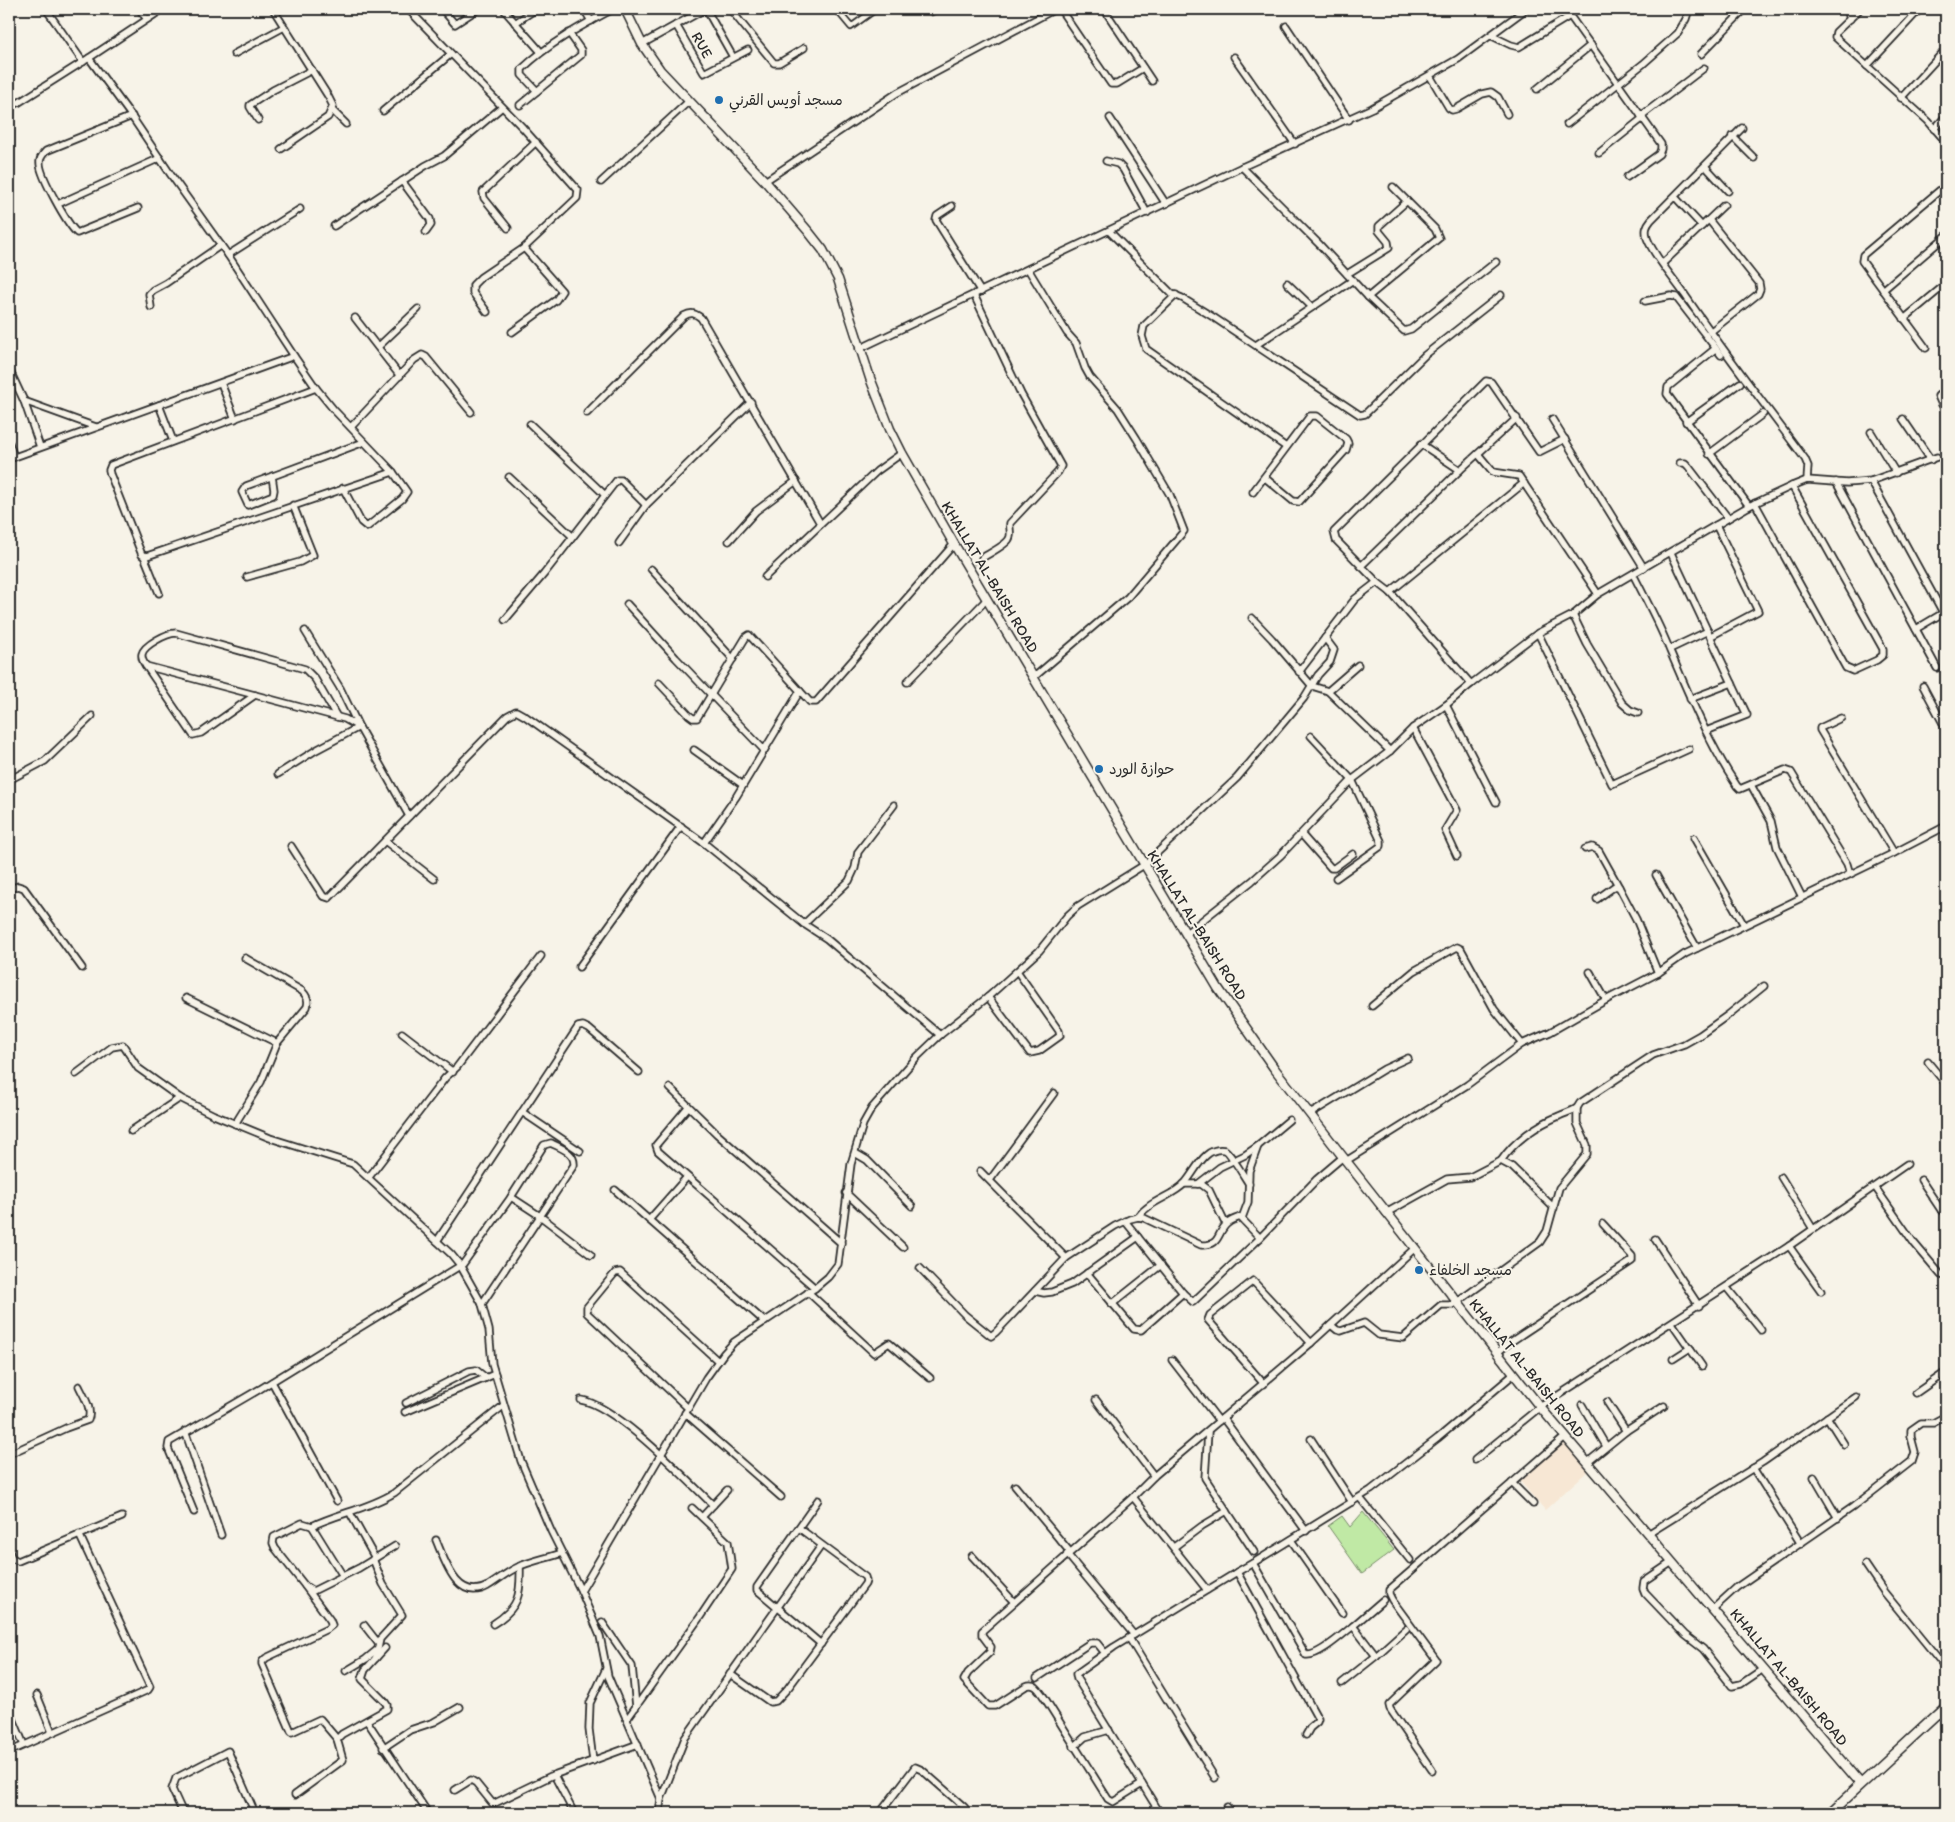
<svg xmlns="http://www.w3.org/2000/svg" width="1955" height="1822" viewBox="0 0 1955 1822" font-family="Itim,'Playpen Sans Arabic',sans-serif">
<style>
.built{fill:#f7e7d4}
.green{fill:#c0e9a5;stroke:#768a68}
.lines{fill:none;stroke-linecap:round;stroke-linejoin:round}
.minor-tunnel{stroke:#cecbc2;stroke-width:5.5;stroke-dasharray:5.5 3;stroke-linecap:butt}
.pedestrian-casing{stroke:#2b2b2b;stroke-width:8}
.minor-casing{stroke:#2b2b2b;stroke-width:9}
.tertiary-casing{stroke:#2b2b2b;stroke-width:11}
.secondary-casing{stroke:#2b2b2b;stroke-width:12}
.pedestrian{stroke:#f7f3e8;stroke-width:4.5}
.minor{stroke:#f7f3e8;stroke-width:5.5}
.tertiary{stroke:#f7f3e8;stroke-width:8}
.secondary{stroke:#f7f3e8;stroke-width:9}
.poi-dot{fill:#1f6fb2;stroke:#f7f3e8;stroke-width:2}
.labels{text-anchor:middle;stroke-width:4;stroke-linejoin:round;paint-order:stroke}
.street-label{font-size:15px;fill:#2b2b2b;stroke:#f7f3e8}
.poi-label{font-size:15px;fill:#2b2b2b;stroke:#f7f3e8;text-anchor:start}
</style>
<rect width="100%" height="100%" fill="#f7f3e8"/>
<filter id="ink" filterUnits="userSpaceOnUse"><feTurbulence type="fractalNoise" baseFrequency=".02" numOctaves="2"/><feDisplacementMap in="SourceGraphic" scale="10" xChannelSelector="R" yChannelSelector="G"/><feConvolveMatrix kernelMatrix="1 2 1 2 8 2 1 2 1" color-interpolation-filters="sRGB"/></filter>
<g filter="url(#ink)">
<polygon class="built" points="1566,1442 1590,1469 1545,1510 1519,1480"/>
<polygon class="green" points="1363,1512 1394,1550 1362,1574 1328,1526 1342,1516 1350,1527"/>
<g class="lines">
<polyline class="minor-tunnel" points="973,564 982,558"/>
<g class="pedestrian-casing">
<g id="pedestrian">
<polyline points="836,9 851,27 876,9"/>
<polyline points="932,12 938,9"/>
</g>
</g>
<g class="minor-casing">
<g id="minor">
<polyline points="46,9 83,62"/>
<polyline points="139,9 147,19"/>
<polyline points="163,9 89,58 130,114 171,175 228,255 294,356 316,388 334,410 393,472 407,492 402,499 367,527 361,522 343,488"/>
<polyline points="273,9 328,96 333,106 328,117 281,149"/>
<polyline points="408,9 523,128 578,190 577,198 524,248 481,277 473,285 473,293 487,312"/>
<polyline points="442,9 455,24 478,9"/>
<polyline points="584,9 591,21"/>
<polyline points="706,9 733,57"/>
<polyline points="730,9 774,63 779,63 804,48"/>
<polyline points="1060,9 1111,84 1117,84 1143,68"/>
<polyline points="1104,9 1152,81"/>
<polyline points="1565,9 1661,144 1661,149 1659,154 1627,177"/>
<polyline points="1847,9 1850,19"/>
<polyline points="1860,9 1836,32 1835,37 1928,121 1946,142"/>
<polyline points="505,11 541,52"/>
<polyline points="515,23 536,9"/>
<polyline points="676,25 704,73 748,50"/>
<polyline points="1286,26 1349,120"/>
<polyline points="1492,36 1511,45 1519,47 1570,16"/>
<polyline points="642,44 705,9"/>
<polyline points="234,54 284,27"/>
<polyline points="1701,54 1745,9"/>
<polyline points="1234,57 1295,144"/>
<polyline points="1867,66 1920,9"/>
<polyline points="1430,76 1449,108 1452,110 1456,109 1482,94 1491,92 1498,97 1507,114"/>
<polyline points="1537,89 1591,45"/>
<path d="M 537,91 L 522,75 L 522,69 C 548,44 581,26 613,9"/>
<polyline points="1901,98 1946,49"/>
<polyline points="9,105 18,103 89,58"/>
<polyline points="520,105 581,55 581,50 569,33"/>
<polyline points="332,110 346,124"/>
<polyline points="383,111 451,54"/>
<path d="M 132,116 L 46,151 C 43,154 39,158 40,164 C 41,177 67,224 77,233 L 138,208"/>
<polyline points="1641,116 1704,68"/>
<polyline points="1110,118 1166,204"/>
<polyline points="258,120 250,107 250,105 273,90 312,70"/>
<polyline points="1567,124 1643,64 1678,33 1686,19 1689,9"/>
<path d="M 1742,128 L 1651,220 C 1646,226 1645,230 1647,238 C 1653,255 1674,279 1685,295 C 1723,351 1765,405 1805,459 L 1808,466 L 1807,480"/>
<polyline points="1934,129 1946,116"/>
<polyline points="1732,136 1754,158"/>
<polyline points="1599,153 1643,118"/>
<polyline points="1106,161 1118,164 1123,169 1147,213"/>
<polyline points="1242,167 1320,245 1368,297 1404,331 1411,329 1496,262"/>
<polyline points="1706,167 1728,191"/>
<polyline points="402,181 430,219 431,225 426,232"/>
<polyline points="765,181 897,93 1055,9"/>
<polyline points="601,182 688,102"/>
<polyline points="1675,197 1702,226"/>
<polyline points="58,204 160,158"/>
<polyline points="952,206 937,216 936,220 981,292"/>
<polyline points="1709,220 1759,283 1760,289 1758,294 1710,332"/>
<polyline points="334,226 425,166 444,156 502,107"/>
<polyline points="508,228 484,198 483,192 536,142"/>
<polyline points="1109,231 1172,294 1182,298 1213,317 1360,415 1365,414 1425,355 1501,295"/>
<polyline points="228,255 300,209"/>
<polyline points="1663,263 1724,205"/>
<polyline points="1028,269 1067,333 1076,343 1085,368 1090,377 1118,409 1137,439 1170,495 1184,531 1128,597 1033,678"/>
<polyline points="1347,274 1389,248 1388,242 1379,231 1379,226 1407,201"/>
<polyline points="1287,283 1312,307"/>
<polyline points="1883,290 1946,236"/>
<path d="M 974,295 L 1021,394 L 1061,466 L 1058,472 L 1010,523 C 1009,528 1012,535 1009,539 C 1006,545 988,554 982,558"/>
<polyline points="1176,295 1144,326 1142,336 1146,349 1286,447"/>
<polyline points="1368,297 1439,238 1435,229 1393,187"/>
<polyline points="1645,301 1671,296 1676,297 1721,355"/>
<polyline points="151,307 149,294 153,290 166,283 221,245"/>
<polyline points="355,318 400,376"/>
<polyline points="1904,319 1946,284"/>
<polyline points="512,332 556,300 562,291 524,248"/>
<polyline points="1256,345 1353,280"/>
<polyline points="378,347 418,309"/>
<polyline points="1926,348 1862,261 1863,255 1946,185"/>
<polyline points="859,349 1242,167 1372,108 1458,59 1526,9"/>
<polyline points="1715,349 1668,387 1667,394 1749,506"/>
<polyline points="9,369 24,401 40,447"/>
<polyline points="221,383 235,419"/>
<polyline points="316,388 111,465 109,470 110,474 142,555 147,556 393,472"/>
<polyline points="24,401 96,427"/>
<polyline points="159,405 173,441"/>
<polyline points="1942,405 1938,396 1946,389"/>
<path d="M 587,413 L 684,316 C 691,312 695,313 701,318 L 820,523"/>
<polyline points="1552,419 1644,568"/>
<polyline points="1903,419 1931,460"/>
<polyline points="1686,422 1740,383"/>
<polyline points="530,424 605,495"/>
<polyline points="351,427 414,360 422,355 426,357 471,412"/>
<polyline points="1871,432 1896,473"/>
<polyline points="9,443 14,457"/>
<polyline points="1421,444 1460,470"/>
<polyline points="1478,454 1493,472 1519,476 1598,594"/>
<polyline points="1709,454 1763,414"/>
<polyline points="9,459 294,356"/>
<polyline points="1680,463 1685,463 1688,466 1728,518"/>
<polyline points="272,476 274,490 273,495 248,505 242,492 246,486 364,442"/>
<polyline points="509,477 572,536"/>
<polyline points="1871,481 1946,618"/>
<polyline points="1836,482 1937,668"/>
<path d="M 1253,492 C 1271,468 1289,444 1307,420 L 1310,416 L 1317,416 L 1346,439 L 1348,443 L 1346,450 L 1299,502 L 1293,501 L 1264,477"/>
<polyline points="1755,503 1846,668 1853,671 1877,660 1883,655 1883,649 1792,486"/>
<polyline points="729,541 756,511 796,481"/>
<polyline points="619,543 646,505 751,402"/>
<polyline points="1671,553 1732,683 1690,699"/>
<polyline points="144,556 159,593"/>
<polyline points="1361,566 1460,470 1517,418"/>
<polyline points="651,569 733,659"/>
<path d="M 1633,574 C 1646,600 1660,625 1670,651 C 1690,697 1709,744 1737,786 L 1740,789 L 1785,770 L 1791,772 L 1847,864 L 1850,874"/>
<polyline points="247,577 300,562 313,555 293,505"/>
<polyline points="765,577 877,471 902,453"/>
<polyline points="1390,592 1524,483"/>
<polyline points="627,604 676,658 764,750"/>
<polyline points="1573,615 1587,644 1622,703 1630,710 1638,713"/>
<polyline points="1252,618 1272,639 1312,686 1328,691 1390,751"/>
<polyline points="505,620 544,574 617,480 621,480 646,505"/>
<polyline points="1916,629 1943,613"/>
<polyline points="1538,633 1612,784 1689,749"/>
<polyline points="1711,636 1758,611 1716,525"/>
<polyline points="1670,649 1708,631"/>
<polyline points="146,666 345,719 359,727 340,688 305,631"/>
<polyline points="1299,672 1355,599 1377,582"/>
<polyline points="907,682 987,599"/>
<polyline points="659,683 689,715 693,718 697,718 746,637 749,635 810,702 816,702 954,544"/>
<polyline points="1471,684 1390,592 1377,582 1336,540 1334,532 1486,381 1491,382 1539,452 1565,439"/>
<polyline points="1923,686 1946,729"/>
<polyline points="1328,691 1358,665"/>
<path d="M 255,695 L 201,733 L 193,735 L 146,666 C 144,663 141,659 142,654 C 144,645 167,633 176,633 L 305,669 L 315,679 L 337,717"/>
<polyline points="1446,705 1496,802"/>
<polyline points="1841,718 1820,728 1820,730 1894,853"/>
<polyline points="1413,728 1457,810 1445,830 1457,856"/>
<polyline points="1706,731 1747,715 1732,683"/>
<polyline points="1311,736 1352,780 1381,841 1381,846 1336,878"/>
<polyline points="694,750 743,785"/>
<polyline points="278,774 316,750 359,727 409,816"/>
<polyline points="9,780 45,761 92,716"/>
<polyline points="1751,785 1771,821 1777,847 1802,897"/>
<polyline points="1302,835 1331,868 1334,868 1353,854"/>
<polyline points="1694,838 1744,925"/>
<polyline points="385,841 434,879"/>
<polyline points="704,843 736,797 800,691"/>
<polyline points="291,846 323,896 329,898 507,716 516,711 525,716 704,843 804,924 827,939 940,1035"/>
<polyline points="1585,849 1592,847 1599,851 1619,887"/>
<polyline points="1656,875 1697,948"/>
<polyline points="9,889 18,886 24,888 82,968"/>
<polyline points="1597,899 1615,886 1619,887 1636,919 1658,973"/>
<polyline points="804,924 849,881 855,868 858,852 894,805"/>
<polyline points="1185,934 1252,881 1280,856 1352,780 1390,751 1413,728 1446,705 1471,684 1538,633 1573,615 1598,594 1749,506 1792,486 1807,480 1847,483 1871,481 1937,457"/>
<polyline points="579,967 681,826"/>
<polyline points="1590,972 1606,1000"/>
<polyline points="988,997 1030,1053 1039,1051 1060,1036 1059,1031 1017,971"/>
<polyline points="186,998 277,1043"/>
<polyline points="1372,1006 1414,971 1457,947 1461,949 1494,1009 1522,1044"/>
<polyline points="402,1033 453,1072"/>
<polyline points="1928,1062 1946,1084"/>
<polyline points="76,1074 112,1047 123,1045 138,1068 180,1098 214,1115 270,1138 353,1164 451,1254 460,1265 482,1304 489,1330 492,1364 521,1461 551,1531 581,1591"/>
<polyline points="670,1088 717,1134 841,1243"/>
<polyline points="688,1107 656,1145 658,1151 815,1288"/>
<polyline points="522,1112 580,1151"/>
<polyline points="1310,1114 1384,1069 1408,1058"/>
<path d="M 235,1124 L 261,1082 L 277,1043 L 307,1007 C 309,1000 307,996 302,991 L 245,958"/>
<polyline points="131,1131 180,1098"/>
<polyline points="1258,1146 1289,1120"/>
<polyline points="855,1153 867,1160 912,1206"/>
<polyline points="1346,1161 1467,1085 1522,1044 1550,1032 1606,1000 1658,973 1685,954 1894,853 1946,826"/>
<path d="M 1501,1161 C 1514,1141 1537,1125 1559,1116 C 1565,1113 1571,1112 1577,1108"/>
<polyline points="980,1171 1066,1258"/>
<polyline points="369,1177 445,1078 457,1067 541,956"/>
<polyline points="1781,1177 1813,1229"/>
<polyline points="990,1180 1054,1093"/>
<polyline points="1921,1180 1941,1210 1946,1211"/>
<polyline points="1184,1184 1201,1184 1209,1190 1224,1221 1227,1223"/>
<polyline points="1198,1184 1220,1167 1245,1155 1258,1146 1249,1171 1248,1202 1242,1218"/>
<polyline points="1875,1187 1914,1243 1941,1275 1946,1276"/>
<polyline points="615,1190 765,1322"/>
<polyline points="846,1193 903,1247"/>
<polyline points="511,1197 540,1216 591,1255"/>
<polyline points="1386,1213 1447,1179 1470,1177 1501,1161 1512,1167 1554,1208"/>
<path d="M 1138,1217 C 1150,1200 1172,1197 1185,1183 C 1196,1171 1204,1146 1225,1150 C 1229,1151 1245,1178 1249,1184"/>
<polyline points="649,1220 687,1177"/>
<polyline points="1125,1221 1183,1293 1193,1302 1260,1238 1317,1179 1343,1157"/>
<polyline points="1655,1239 1699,1306"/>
<polyline points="437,1241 578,1027 583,1026 589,1029 639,1072"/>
<polyline points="1789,1246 1821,1291"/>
<path d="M 920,1268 L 965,1315 L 991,1336 L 996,1332 L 1066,1258 L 1115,1226 L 1130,1219 L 1138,1217 L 1144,1218 L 1201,1245 C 1222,1246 1216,1232 1228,1223 C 1231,1220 1236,1219 1240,1217 L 1260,1238"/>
<polyline points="1087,1273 1134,1329 1141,1330 1183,1293"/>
<polyline points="1727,1288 1761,1330"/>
<polyline points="1035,1291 1044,1293 1052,1292 1072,1284 1138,1237"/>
<polyline points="808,1292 874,1353 889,1343 930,1378"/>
<polyline points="1112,1304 1161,1265"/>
<polyline points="1672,1323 1702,1366"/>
<polyline points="1331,1325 1337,1330 1341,1331 1364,1323 1379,1335 1403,1338 1441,1305 1452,1305 1456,1303 1540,1242 1547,1231 1559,1188 1587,1154 1587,1145 1577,1123 1577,1108 1580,1103 1653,1055 1684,1044 1700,1035 1728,1015 1764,986"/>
<polyline points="1497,1353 1509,1343 1632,1261 1632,1256 1603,1224"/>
<polyline points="1673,1359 1690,1348"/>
<polyline points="1172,1360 1219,1421"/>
<polyline points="272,1382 337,1501"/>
<polyline points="1264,1384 1208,1320 1210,1315 1253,1281 1311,1343"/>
<polyline points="1916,1393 1946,1372"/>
<path d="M 581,1400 C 617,1406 685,1478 713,1505"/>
<polyline points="1096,1400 1154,1476"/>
<polyline points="1607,1402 1626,1431"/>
<polyline points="406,1403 469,1371 476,1370 486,1378"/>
<polyline points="1582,1405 1606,1446"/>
<polyline points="688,1408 587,1313 587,1307 615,1273 620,1272 718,1361"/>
<polyline points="405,1412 495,1374"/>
<polyline points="685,1413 781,1497"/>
<polyline points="1827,1417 1844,1444"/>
<polyline points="1223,1418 1306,1531"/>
<polyline points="185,1431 221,1535"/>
<polyline points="1208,1432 1205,1478 1254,1552"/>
<polyline points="1311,1439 1352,1502"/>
<path d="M 9,1454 L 66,1428 L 88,1420 C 93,1409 83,1395 79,1386"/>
<polyline points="1475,1460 1540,1407 1789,1246 1907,1164"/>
<polyline points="1588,1462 1626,1431 1664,1406"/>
<polyline points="1753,1468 1801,1544"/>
<polyline points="1814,1477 1838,1518"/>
<polyline points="1512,1483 1533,1504"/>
<polyline points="1015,1486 1070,1552"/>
<polyline points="1133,1497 1207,1590"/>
<polyline points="1360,1498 1410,1560"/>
<polyline points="818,1500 757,1587 757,1590 821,1644"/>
<path d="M 194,1512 L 168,1448 L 169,1442 L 260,1389 L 463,1264 L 511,1197 L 544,1145 L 551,1143 C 560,1148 575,1152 574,1165 L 482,1304"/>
<polyline points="350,1513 375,1558"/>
<polyline points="702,1517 727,1490"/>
<path d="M 312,1526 C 339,1513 368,1509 394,1493 L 503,1406"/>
<polyline points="1648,1534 1763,1462 1856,1397"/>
<path d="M 436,1540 C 445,1561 457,1603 488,1586 C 498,1580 507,1572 518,1567 C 531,1561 548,1558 562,1553"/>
<polyline points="1291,1540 1342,1613"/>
<polyline points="1174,1547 1202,1526 1227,1511"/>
<polyline points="9,1551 12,1558 18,1561 122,1517"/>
<polyline points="1067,1554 1134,1635"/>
<polyline points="972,1556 1014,1602"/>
<polyline points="373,1559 383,1584 402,1615 380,1639 376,1658"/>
<polyline points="1672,1562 1644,1581 1643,1588 1645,1593 1685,1635 1703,1649 1732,1686 1741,1684 1763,1669"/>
<polyline points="1865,1564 1884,1592 1946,1668"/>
<polyline points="1237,1572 1253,1563"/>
<polyline points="343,1576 312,1526 302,1523 274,1537 273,1543 275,1548 305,1586 313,1591 359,1568 395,1546"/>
<polyline points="1713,1609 1737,1587 1853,1507 1912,1461 1915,1452 1911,1437 1911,1430 1921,1423 1933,1423 1946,1416"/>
<polyline points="602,1622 632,1666 636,1707"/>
<path d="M 493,1624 C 519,1608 521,1595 520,1566"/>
<polyline points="364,1625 378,1643"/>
<polyline points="1353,1626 1383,1600"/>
<polyline points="1129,1638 1215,1778"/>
<polyline points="1376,1656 1406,1629"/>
<polyline points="346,1671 366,1659 377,1650"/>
<polyline points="730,1674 770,1702 776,1701 788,1688 865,1584 866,1581 865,1577 799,1528"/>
<polyline points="1037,1678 1090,1643 1097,1643 1105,1653"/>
<path d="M 1342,1683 L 1376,1656 L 1353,1626 C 1343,1634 1318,1657 1306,1655 L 1253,1563 L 1371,1490 L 1438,1438 L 1514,1374"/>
<polyline points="37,1695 52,1732"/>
<polyline points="9,1709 24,1745"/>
<polyline points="627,1719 700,1617 732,1569 728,1542 692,1508"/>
<polyline points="367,1721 428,1813"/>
<polyline points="337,1739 342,1734 387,1709 387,1705 385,1702 362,1679 365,1670 385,1648"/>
<polyline points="1074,1747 1085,1737 1109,1730"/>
<polyline points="383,1748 410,1730 434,1722 460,1707"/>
<polyline points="9,1752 148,1690 150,1687 79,1534"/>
<polyline points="593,1761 589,1729 590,1703 606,1669"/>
<polyline points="1432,1770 1390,1709 1389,1705 1436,1660 1392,1600 1389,1594 1389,1590 1565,1437"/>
<polyline points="554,1775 574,1813"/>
<path d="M 1142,1784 L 1113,1802 L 1108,1799 L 1044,1697 C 1039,1690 1035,1682 1026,1686 L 995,1706 L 988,1706 L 964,1680 L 968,1673 L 990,1652 L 991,1647 L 982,1635 L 982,1631 L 1133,1497 L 1154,1476 L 1311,1343 L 1415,1248"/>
<polyline points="455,1790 471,1780 476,1783 493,1804 551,1776 638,1744"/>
<polyline points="295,1795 343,1760 337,1739 320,1719 292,1732 291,1731 262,1664 262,1662 266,1658 327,1629 332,1625 330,1620 305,1586"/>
<polyline points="661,1799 608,1676 600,1636 581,1591 706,1378 724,1353 734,1342 815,1288 828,1277 838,1264 851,1164 863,1124 872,1108 916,1058 940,1035 988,997 1039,951 1067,916 1078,906 1144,865 1237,778 1304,698 1318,675 1330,662 1334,650 1325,638"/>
<polyline points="1227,1807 1232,1813"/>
<polyline points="183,1813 172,1789 176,1778 228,1751 255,1813"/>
<polyline points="659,1813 661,1799 685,1738 821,1546"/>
<polyline points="880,1813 915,1767 922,1770 963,1806 965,1808 964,1813"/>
<polyline points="1160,1813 1077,1679 1076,1674 1114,1647 1237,1572 1318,1719 1317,1722 1310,1728 1306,1735"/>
</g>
</g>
<g class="tertiary-casing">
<polyline id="tertiary" points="625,9 642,44 660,70 765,181 808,231 823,250 838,279 870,378 890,429 902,453 954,544 1218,988 1274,1068 1343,1157 1540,1407 1861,1784"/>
</g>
<g class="secondary-casing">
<polyline id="secondary" points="1830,1813 1946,1706"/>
</g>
<use href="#pedestrian" class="pedestrian"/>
<use href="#minor" class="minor"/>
<use href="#tertiary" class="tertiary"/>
<use href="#secondary" class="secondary"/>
</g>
</g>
<g class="poi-dot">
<circle cx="719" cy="100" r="5"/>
<circle cx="1099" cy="769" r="5"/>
<circle cx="1419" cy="1270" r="5"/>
</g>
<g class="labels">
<g class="street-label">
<text transform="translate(702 45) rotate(61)" y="5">RUE</text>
<text transform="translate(990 577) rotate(59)" y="5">KHALLAT AL-BAISH ROAD</text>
<text transform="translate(1197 925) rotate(58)" y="5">KHALLAT AL-BAISH ROAD</text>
<text transform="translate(1527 1368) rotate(51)" y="5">KHALLAT AL-BAISH ROAD</text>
<text transform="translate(1789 1677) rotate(50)" y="5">KHALLAT AL-BAISH ROAD</text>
</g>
<g class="poi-label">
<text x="729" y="105">مسجد أويس القرني</text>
<text x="1109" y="774">حوازة الورد</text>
<text x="1429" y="1275">مسجد الخلفاء</text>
</g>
</g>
<rect width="1955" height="1822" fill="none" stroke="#f7f3e8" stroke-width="30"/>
<rect x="15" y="15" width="1925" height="1792" fill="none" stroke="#2b2b2b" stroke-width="2" filter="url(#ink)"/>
</svg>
